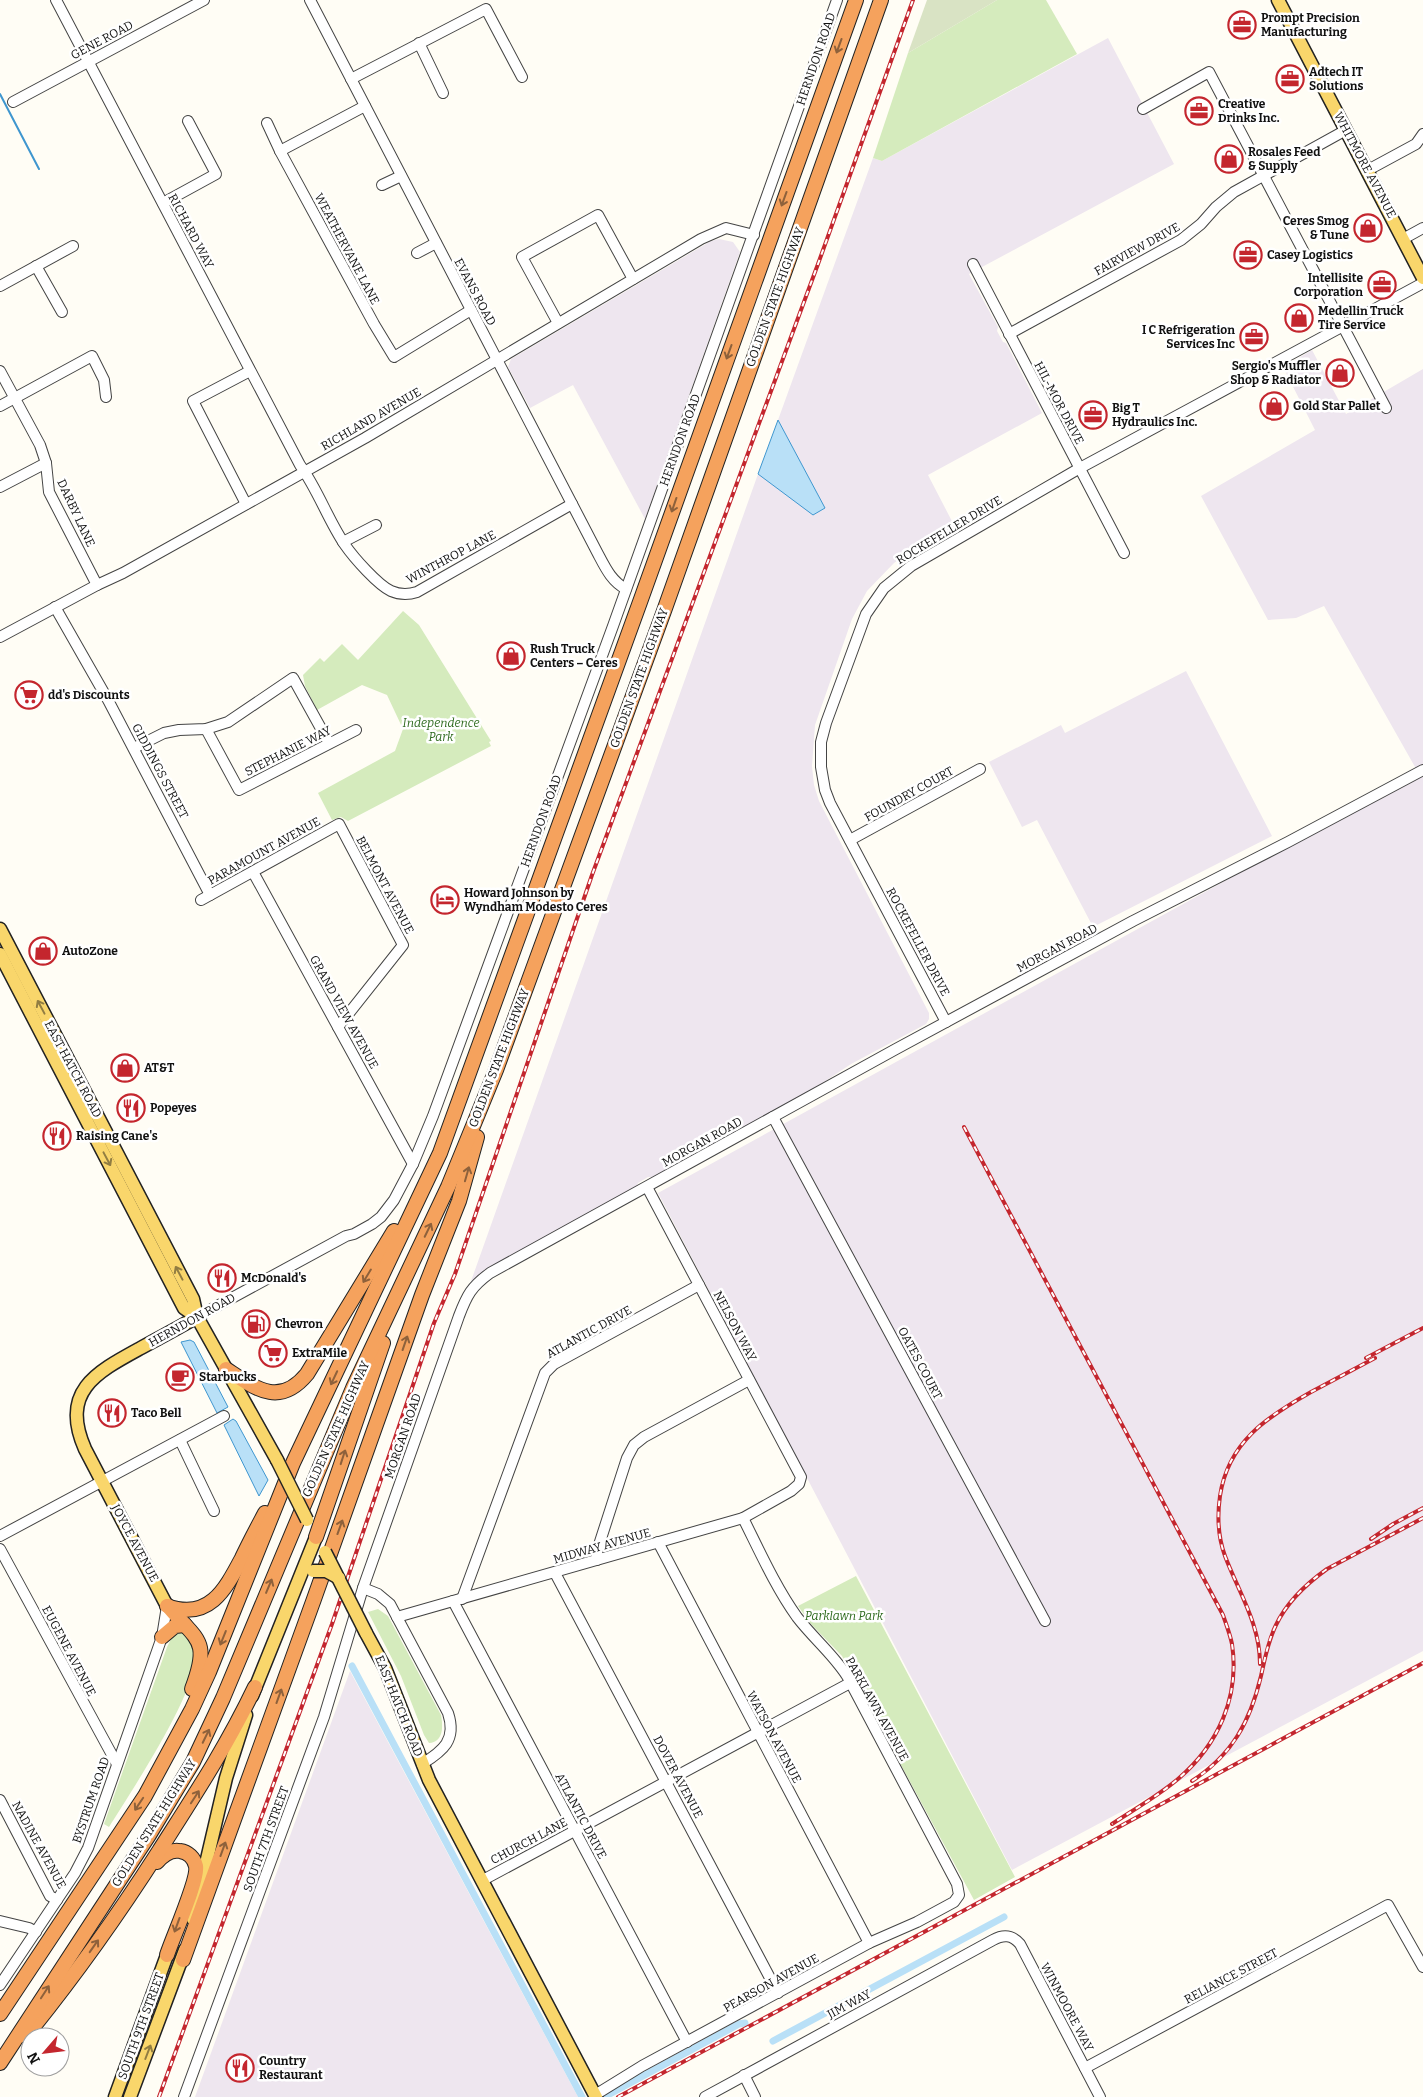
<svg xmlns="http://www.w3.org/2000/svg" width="1423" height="2097" viewBox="0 0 1423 2097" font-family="Bitter,serif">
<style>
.industrial{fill:#eee6ef}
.green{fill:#d5ebbd}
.cemetery{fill:#d9e3c4}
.water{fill:#b9e0f7;stroke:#3f96cf}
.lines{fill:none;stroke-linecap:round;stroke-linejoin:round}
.stream{stroke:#3f96cf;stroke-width:2}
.canal{stroke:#b9e0f7;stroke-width:7}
.minor-casing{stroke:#444;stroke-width:12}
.major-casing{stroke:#222;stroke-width:15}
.highway-casing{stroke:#222;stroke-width:16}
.minor{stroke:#fff;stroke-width:10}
.major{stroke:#f9d66b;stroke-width:12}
.highway{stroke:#f5a25d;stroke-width:14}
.rail-casing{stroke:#c4262e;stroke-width:4}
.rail{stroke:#fff;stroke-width:2;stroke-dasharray:5.5;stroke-linecap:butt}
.major-bridge-casing{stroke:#222;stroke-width:15;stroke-linecap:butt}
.major-bridge{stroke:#f9d66b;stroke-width:12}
.oneway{stroke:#8e613b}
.oneway2{stroke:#917d42}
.labels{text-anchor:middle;stroke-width:5;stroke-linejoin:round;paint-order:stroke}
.poi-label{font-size:12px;font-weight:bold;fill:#111;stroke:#fff;text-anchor:start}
.street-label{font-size:12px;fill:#111;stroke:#fff}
.park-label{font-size:12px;font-style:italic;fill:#2f6b1f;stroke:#fff}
</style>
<rect width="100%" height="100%" fill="#fffdf5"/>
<g class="industrial">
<polygon points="1108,38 1174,164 969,274 998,327 997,331 1003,342 1006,343 1042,413 928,475 956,529 904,556 894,563 867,591 852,619 815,725 812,766 814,785 819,801 929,1013 929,1019 926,1024 851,1064 812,1090 652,1177 648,1177 638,1183 637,1186 491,1267 470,1284 758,474 813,514 825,508 778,420 873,158 882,161"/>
<polygon points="719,239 733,242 740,252 645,519 573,385 530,408 508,367 511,359 711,241"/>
<polygon points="1312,350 1346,414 1423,369 1423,1651 1012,1870 658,1193 1419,774 1324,606 1296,618 1268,620 1201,496 1315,430 1283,367"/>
<polygon points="1186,671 1272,836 1093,927 1037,820 1022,827 989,762 1061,725 1065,733"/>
<polygon points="350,1671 578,2097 195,2097"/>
</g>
<g class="green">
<polygon points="997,0 1046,0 1077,54 882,161 873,158 908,53"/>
<polygon points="403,611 419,625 491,741 489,742 491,746 348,821 341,817 332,820 318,793 395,751 403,729 387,695 362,685 317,710 305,686 303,675 320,658 324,662 342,644 358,660"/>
<polygon points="856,1576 1015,1877 974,1900 842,1656 810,1623 798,1606"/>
<path d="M 378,1609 L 388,1616 L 441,1715 C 443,1726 444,1742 429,1743 L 424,1735 L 401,1676 L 368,1612 Z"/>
<path d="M 180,1632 C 188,1634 195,1645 196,1652 C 201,1686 129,1795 109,1827 L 104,1824 L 167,1647 L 173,1635 Z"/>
</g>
<polygon class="cemetery" points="927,0 997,0 908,53"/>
<g class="water">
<polygon points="778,420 825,508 813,515 758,474"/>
<polygon points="190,1340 194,1342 228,1407 217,1413 181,1342"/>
<polygon points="233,1419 236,1421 268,1480 259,1496 224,1425"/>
</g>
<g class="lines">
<polyline class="stream" points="0,94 39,169"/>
<g class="canal">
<polyline points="352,1666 582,2097"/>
<polyline points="773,2041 1004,1917"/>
<polyline points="606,2096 739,2024 745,2023"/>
</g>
<g class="minor-casing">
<g id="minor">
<path d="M 56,0 L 300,465 C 318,490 328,520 345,545 C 354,558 378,585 391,591 C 400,595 408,595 417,592 L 572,504"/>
<path d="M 310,0 L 597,552 C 605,567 611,581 626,589"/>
<polyline points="419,43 443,93"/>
<polyline points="351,79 486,9 522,77"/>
<polyline points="13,102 204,0"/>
<polyline points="1143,109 1209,72 1386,408"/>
<polyline points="267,123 280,151 374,324 394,357 471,310"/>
<polyline points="280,151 365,106"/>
<polyline points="1368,170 1416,144 1423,134"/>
<polyline points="382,185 401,176"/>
<polyline points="163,203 216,174 188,121"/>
<polyline points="1403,239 1423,228"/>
<polyline points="417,253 436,243"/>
<polyline points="973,264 1124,553"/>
<polyline points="36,266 62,312"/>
<polyline points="0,286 73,246"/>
<polyline points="558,323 522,257 598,215 633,279"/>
<polyline points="1009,334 1181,240 1201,224 1216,207 1234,192 1346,130"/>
<polyline points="0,371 40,445 46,463 49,492 97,585"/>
<polyline points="0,406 92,356 104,380 106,397"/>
<polyline points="0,487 46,463"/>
<polyline points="246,504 193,401 250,371"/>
<polyline points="343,542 376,525"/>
<polyline points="55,607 108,700 210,895"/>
<polyline points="0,637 97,585 123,573 365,438 701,239 726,228 754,235"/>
<polyline points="206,729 239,790 356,730"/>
<polyline points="134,748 164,733 179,730 206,729 228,722 293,678 329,743"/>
<polyline points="850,840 980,769"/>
<polyline points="253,872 413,1164"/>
<polyline points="201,900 339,824 403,945 338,1027"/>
<polyline points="946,1022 830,803 825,790 821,767 821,742 826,723 866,614 884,588 911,566 1080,468 1423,283"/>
<polyline points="773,1117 1045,1621"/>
<polyline points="197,1317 346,1236 354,1234 372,1224 381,1217 394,1200 413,1164 433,1116 613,626 837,0"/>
<polyline points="180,1440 214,1511"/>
<polyline points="0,1536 224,1416"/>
<polyline points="658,1542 869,1943"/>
<polyline points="0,1549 117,1764"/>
<polyline points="597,1560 597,1551 627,1458 634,1445 644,1437 749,1380"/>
<polyline points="555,1573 778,1993"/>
<path d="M 363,1588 L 378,1594 L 390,1604 L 448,1713 C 457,1740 443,1751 422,1764"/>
<polyline points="462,1599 545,1373 554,1364 699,1285"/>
<polyline points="453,1601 687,2042"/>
<polyline points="397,1617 743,1518 791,1491 799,1484 801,1477 647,1187"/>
<polyline points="0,1800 50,1896 57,1900"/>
<polyline points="483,1880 850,1683"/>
<polyline points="0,1921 29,1928 36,1932"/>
<polyline points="0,1985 75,1873 88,1848 162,1637 167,1606"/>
<polyline points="1085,2068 1388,1905 1423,1967"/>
<polyline points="744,2075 755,2097"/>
<path d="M 595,2095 L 642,2066 L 869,1943 L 917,1922 L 954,1902 L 959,1895 L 957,1884 L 847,1676 C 833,1654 813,1638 797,1617 C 776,1588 759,1550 743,1518"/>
<path d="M 184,2097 L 324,1717 L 363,1588 L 459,1316 C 467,1295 471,1287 490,1273 L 896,1049 L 1133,921 L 1288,842 L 1423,770"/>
<path d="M 705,2097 L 993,1940 C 1004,1934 1012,1935 1020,1944 L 1100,2097"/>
</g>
</g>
<g class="major-casing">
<g id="major">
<polyline points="1278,0 1423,278"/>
<polyline points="0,929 193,1299 197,1317 277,1460"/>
<polyline points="0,954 184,1308 197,1317"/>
<path d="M 167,1606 L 85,1449 C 60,1392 95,1373 139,1349 C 159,1338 178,1328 197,1317"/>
<polyline points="366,1633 385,1668 429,1780 596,2097"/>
<polyline points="252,1696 316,1537"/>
<polyline points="193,1919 226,1778 246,1715"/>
<polyline points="115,2097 167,1955"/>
<polyline points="130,2097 185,1950"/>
</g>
</g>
<g class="highway-casing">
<g id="highway">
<path d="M 226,1369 C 255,1388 279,1408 307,1374 L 394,1231"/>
<polyline points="316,1537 383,1343"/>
<path d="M 167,1606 C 209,1621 225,1590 242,1558 C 249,1543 257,1528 265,1513"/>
<path d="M 168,1606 C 197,1641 211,1639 192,1689"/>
<polyline points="162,1637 175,1626 185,1625"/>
<path d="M 157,1862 C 163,1855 170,1849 180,1851 C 188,1852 194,1858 196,1866 C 199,1879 172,1939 167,1955"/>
<polyline points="183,1960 314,1599 422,1295 459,1201 477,1137"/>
<polyline points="0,2014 145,1796 192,1709 209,1672 293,1463 440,1153 640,602 856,0"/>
<path d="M 26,2036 C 74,1977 118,1915 159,1851 C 194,1796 227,1746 255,1687"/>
<polyline points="0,2063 149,1835 193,1762 223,1698 353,1388 448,1187 496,1070 664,611 881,0"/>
</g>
</g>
<use href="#minor" class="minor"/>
<use href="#major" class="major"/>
<use href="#highway" class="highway"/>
<g class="rail-casing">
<g id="rail">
<path d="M 964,1127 L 1223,1615 C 1226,1624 1230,1634 1232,1644 C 1240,1697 1218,1745 1178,1779 C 1158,1796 1133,1810 1112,1824"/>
<polyline points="1366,1358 1423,1328"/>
<polyline points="1371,1539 1393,1524 1423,1508"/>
<path d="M 1260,1664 C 1260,1624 1239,1593 1225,1556 C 1218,1537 1217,1517 1220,1496 C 1228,1442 1267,1417 1311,1392 C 1332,1381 1354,1369 1375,1358"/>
<path d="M 1192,1781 C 1232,1755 1250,1722 1261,1676 C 1265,1658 1268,1641 1276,1625 C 1287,1602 1306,1584 1327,1569 L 1423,1518"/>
<polyline points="159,2097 332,1624 434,1323 455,1274 592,875 818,264 913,0"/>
<polyline points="618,2097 1423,1663"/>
</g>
</g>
<use href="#rail" class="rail"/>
<g class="major-bridge-casing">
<g id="major-bridge">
<polyline points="277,1460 307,1520"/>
<polyline points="325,1552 366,1633"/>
<polyline points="313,1571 326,1571 339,1578"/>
</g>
</g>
<use href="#major-bridge" class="major-bridge"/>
</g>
<defs><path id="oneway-shaft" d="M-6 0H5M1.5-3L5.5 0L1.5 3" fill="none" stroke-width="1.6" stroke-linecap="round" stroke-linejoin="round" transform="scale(1.25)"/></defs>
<g class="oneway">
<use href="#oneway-shaft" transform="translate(839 46) rotate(110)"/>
<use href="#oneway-shaft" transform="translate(784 199) rotate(110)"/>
<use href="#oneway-shaft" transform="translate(729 352) rotate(110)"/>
<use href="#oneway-shaft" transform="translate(674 505) rotate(109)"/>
<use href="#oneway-shaft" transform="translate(467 1174) rotate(-74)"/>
<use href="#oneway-shaft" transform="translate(428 1230) rotate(-64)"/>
<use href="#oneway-shaft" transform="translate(367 1276) rotate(121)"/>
<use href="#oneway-shaft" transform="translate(405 1343) rotate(-71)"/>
<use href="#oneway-shaft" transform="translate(334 1378) rotate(115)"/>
<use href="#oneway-shaft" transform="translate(343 1457) rotate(-72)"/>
<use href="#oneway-shaft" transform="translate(340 1527) rotate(-70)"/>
<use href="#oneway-shaft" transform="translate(269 1586) rotate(-67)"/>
<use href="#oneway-shaft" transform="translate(223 1638) rotate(112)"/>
<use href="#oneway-shaft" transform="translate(279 1696) rotate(-70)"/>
<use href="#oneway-shaft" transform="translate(206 1736) rotate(-64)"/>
<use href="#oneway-shaft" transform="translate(195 1797) rotate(-57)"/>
<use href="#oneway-shaft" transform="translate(139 1804) rotate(124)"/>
<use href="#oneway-shaft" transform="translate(223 1849) rotate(-70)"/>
<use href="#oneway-shaft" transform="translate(177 1925) rotate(110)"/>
<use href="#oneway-shaft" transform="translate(94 1946) rotate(-55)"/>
<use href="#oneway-shaft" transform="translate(45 1992) rotate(-57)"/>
</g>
<g class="oneway2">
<use href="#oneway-shaft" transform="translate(41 1007) rotate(-118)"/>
<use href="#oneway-shaft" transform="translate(107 1159) rotate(62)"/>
<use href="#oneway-shaft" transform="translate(179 1273) rotate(-118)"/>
<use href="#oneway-shaft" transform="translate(148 2052) rotate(-69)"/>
</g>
<defs>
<g id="office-ring" transform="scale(1.4375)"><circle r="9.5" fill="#fff" stroke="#c4262e" stroke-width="1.5"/><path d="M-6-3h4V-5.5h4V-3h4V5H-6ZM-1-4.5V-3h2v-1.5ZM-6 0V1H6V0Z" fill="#c4262e"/></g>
<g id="shop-ring" transform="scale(1.4375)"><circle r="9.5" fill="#fff" stroke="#c4262e" stroke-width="1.5"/><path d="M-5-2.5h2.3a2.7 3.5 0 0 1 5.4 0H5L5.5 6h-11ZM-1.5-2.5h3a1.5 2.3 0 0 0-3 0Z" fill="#c4262e"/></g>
<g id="supermarket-ring" transform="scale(1.4375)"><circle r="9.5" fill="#fff" stroke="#c4262e" stroke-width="1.5"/><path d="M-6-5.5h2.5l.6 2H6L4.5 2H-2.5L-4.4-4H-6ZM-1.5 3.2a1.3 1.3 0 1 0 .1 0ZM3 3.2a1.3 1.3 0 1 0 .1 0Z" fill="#c4262e"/></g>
<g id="hotel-ring" transform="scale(1.4375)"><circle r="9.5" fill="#fff" stroke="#c4262e" stroke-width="1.5"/><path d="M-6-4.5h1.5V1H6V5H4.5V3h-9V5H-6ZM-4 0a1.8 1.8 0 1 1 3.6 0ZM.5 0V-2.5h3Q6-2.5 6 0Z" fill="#c4262e"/></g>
<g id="restaurant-ring" transform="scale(1.4375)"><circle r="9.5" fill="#fff" stroke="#c4262e" stroke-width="1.5"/><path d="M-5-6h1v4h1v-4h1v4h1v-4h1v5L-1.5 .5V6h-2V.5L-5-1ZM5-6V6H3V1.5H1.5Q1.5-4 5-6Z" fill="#c4262e"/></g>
<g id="fuel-ring" transform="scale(1.4375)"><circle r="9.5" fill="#fff" stroke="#c4262e" stroke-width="1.5"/><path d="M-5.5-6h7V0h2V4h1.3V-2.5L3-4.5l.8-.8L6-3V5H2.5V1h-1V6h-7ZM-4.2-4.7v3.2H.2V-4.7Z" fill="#c4262e"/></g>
<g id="cafe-ring" transform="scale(1.4375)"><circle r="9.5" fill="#fff" stroke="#c4262e" stroke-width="1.5"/><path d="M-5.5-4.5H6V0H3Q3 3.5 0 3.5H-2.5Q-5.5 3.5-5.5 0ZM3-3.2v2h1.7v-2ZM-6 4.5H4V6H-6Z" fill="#c4262e"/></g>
</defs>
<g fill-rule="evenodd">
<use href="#office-ring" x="1242" y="25"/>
<use href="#office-ring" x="1290" y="79"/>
<use href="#office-ring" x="1199" y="111"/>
<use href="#shop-ring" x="1229" y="159"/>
<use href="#shop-ring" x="1368" y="228"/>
<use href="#office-ring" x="1248" y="255"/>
<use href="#office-ring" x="1382" y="285"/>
<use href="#shop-ring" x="1299" y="318"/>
<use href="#office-ring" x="1254" y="337"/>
<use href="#shop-ring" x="1340" y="373"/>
<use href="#shop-ring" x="1274" y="406"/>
<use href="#office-ring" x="1093" y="415"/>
<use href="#shop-ring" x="511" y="656"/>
<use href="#supermarket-ring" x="29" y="695"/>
<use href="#hotel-ring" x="445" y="900"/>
<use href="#shop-ring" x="43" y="951"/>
<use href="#shop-ring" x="125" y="1068"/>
<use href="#restaurant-ring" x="131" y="1108"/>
<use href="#restaurant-ring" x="57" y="1136"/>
<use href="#restaurant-ring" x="222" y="1278"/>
<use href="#fuel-ring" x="256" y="1324"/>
<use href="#supermarket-ring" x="273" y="1353"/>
<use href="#cafe-ring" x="180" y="1377"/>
<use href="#restaurant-ring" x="112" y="1413"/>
<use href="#restaurant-ring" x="240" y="2068"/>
</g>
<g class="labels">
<g class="poi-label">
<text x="1261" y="22">Prompt Precision<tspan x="1261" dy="14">Manufacturing</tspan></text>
<text x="1309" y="76">Adtech IT<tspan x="1309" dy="14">Solutions</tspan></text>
<text x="1218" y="108">Creative<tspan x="1218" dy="14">Drinks Inc.</tspan></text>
<text x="1248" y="156">Rosales Feed<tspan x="1248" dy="14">&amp; Supply</tspan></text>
<text x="1349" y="225" text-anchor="end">Ceres Smog<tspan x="1349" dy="14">&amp; Tune</tspan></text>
<text x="1267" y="259">Casey Logistics</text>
<text x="1363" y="282" text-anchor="end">Intellisite<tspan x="1363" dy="14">Corporation</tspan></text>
<text x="1318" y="315">Medellin Truck<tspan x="1318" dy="14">Tire Service</tspan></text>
<text x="1235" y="334" text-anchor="end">I C Refrigeration<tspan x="1235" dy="14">Services Inc</tspan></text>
<text x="1321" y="370" text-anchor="end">Sergio's Muffler<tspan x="1321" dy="14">Shop &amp; Radiator</tspan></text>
<text x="1293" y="410">Gold Star Pallet</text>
<text x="1112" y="412">Big T<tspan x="1112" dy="14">Hydraulics Inc.</tspan></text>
<text x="530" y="653">Rush Truck<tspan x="530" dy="14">Centers – Ceres</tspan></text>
<text x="48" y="699">dd's Discounts</text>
<text x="464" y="897">Howard Johnson by<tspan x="464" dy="14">Wyndham Modesto Ceres</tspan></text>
<text x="62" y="955">AutoZone</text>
<text x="144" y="1072">AT&amp;T</text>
<text x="150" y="1112">Popeyes</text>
<text x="76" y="1140">Raising Cane's</text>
<text x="241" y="1282">McDonald's</text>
<text x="275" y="1328">Chevron</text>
<text x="292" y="1357">ExtraMile</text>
<text x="199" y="1381">Starbucks</text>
<text x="131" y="1417">Taco Bell</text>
<text x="259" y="2065">Country<tspan x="259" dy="14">Restaurant</tspan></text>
</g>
<g class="street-label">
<text transform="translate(102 40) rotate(-28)" y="4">GENE ROAD</text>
<text transform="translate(816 59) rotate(-71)" y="4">HERNDON ROAD</text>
<text transform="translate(1365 165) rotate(62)" y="4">WHITMORE AVENUE</text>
<text transform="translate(191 231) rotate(62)" y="4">RICHARD WAY</text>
<text transform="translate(347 249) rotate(62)" y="4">WEATHERVANE LANE</text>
<text transform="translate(1137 249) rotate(-29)" y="4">FAIRVIEW DRIVE</text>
<text transform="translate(475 292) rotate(62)" y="4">EVANS ROAD</text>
<text transform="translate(775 297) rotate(-70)" y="4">GOLDEN STATE HIGHWAY</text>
<text transform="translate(1059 403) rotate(62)" y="4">HIL-MOR DRIVE</text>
<text transform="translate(371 419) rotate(-30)" y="4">RICHLAND AVENUE</text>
<text transform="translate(680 440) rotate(-70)" y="4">HERNDON ROAD</text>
<text transform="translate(76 513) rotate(65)" y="4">DARBY LANE</text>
<text transform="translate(949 530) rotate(-31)" y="4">ROCKEFELLER DRIVE</text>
<text transform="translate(451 557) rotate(-28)" y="4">WINTHROP LANE</text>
<text transform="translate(639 678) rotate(-70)" y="4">GOLDEN STATE HIGHWAY</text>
<text transform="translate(288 751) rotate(-27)" y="4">STEPHANIE WAY</text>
<text transform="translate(160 771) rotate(62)" y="4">GIDDINGS STREET</text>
<text transform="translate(909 794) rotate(-29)" y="4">FOUNDRY COURT</text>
<text transform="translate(541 821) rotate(-70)" y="4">HERNDON ROAD</text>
<text transform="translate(264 851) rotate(-29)" y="4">PARAMOUNT AVENUE</text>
<text transform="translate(385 885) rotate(62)" y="4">BELMONT AVENUE</text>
<text transform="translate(918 942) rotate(62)" y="4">ROCKEFELLER DRIVE</text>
<text transform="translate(1057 948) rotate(-28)" y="4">MORGAN ROAD</text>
<text transform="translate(344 1012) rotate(61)" y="4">GRAND VIEW AVENUE</text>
<text transform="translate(499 1058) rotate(-69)" y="4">GOLDEN STATE HIGHWAY</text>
<text transform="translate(73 1069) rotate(62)" y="4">EAST HATCH ROAD</text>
<text transform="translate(702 1142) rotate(-29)" y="4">MORGAN ROAD</text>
<text transform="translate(192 1320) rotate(-29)" y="4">HERNDON ROAD</text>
<text transform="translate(735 1326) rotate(62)" y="4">NELSON WAY</text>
<text transform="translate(589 1332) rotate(-29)" y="4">ATLANTIC DRIVE</text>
<text transform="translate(920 1363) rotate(62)" y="4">OATES COURT</text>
<text transform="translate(336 1429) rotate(-66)" y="4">GOLDEN STATE HIGHWAY</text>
<text transform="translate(403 1436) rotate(-71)" y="4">MORGAN ROAD</text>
<text transform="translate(135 1543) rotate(62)" y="4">JOYCE AVENUE</text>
<text transform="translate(602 1546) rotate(-16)" y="4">MIDWAY AVENUE</text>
<text transform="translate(69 1651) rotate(62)" y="4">EUGENE AVENUE</text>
<text transform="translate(399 1706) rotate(68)" y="4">EAST HATCH ROAD</text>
<text transform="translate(877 1709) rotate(61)" y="4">PARKLAWN AVENUE</text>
<text transform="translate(774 1737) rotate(62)" y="4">WATSON AVENUE</text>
<text transform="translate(678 1777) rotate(62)" y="4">DOVER AVENUE</text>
<text transform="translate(91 1800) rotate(-71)" y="4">BYSTRUM ROAD</text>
<text transform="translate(581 1816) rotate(62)" y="4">ATLANTIC DRIVE</text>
<text transform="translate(154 1823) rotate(-58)" y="4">GOLDEN STATE HIGHWAY</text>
<text transform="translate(266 1839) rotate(-70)" y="4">SOUTH 7TH STREET</text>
<text transform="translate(529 1841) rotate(-28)" y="4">CHURCH LANE</text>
<text transform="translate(39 1845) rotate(61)" y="4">NADINE AVENUE</text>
<text transform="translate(1231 1976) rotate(-28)" y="4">RELIANCE STREET</text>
<text transform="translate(771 1983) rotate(-29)" y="4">PEARSON AVENUE</text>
<text transform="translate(849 2004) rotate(-28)" y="4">JIM WAY</text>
<text transform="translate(1067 2007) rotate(62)" y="4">WINMOORE WAY</text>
<text transform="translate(141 2026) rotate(-70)" y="4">SOUTH 9TH STREET</text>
</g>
<g class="park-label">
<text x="441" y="727">Independence<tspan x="441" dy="14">Park</tspan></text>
<text x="844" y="1620">Parklawn Park</text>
</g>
</g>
<g transform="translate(45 2052) rotate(242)"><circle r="24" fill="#ffffff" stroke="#a0a0a0"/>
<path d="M0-4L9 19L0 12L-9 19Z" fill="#c4262e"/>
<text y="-8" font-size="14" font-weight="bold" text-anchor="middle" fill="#111111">N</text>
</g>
</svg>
